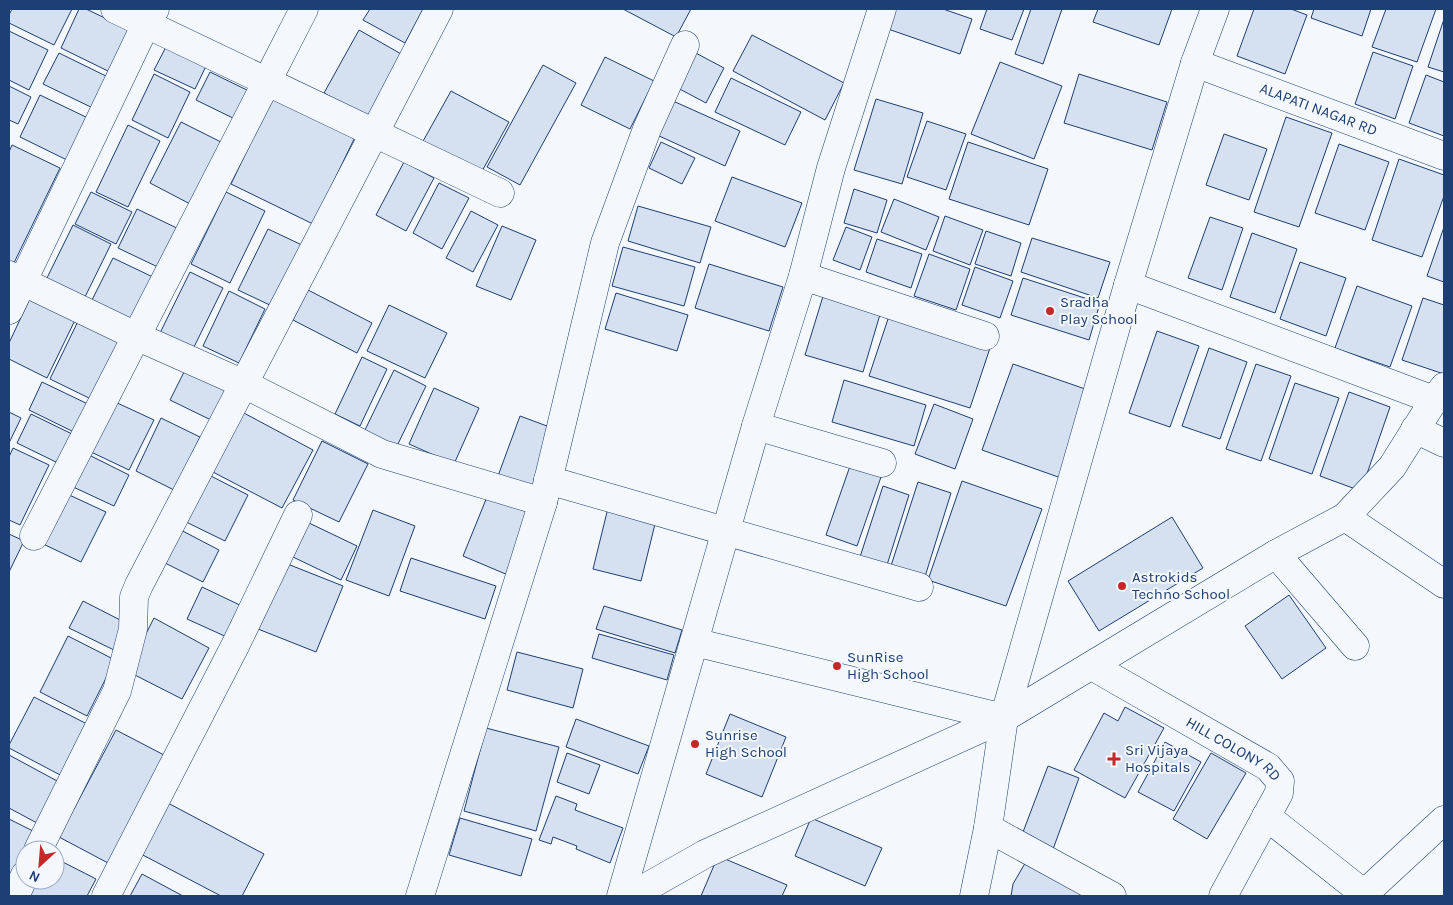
<svg xmlns="http://www.w3.org/2000/svg" width="1453" height="905" viewBox="0 0 1453 905" font-family="Karla,sans-serif">
<style>
.building{fill:#d5e0f0;stroke:#1d3f73}
.lines{fill:none;stroke-linecap:round;stroke-linejoin:round}
.minor-casing{stroke:#1d3f73;stroke-width:29}
.minor{stroke:#f4f7fb;stroke-width:28}
.poi-dot{fill:#c62828;stroke:#f4f7fb;stroke-width:2}
.labels{text-anchor:middle;stroke-width:4;stroke-linejoin:round;paint-order:stroke}
.street-label{font-size:15px;fill:#1d3f73;stroke:#f4f7fb}
.poi-label{font-size:15px;fill:#1d3f73;stroke:#f4f7fb;text-anchor:start}
</style>
<rect width="100%" height="100%" fill="#f4f7fb"/>
<g class="building">
<polygon points="12,9 72,9 54,45 9,23 9,15"/>
<polygon points="79,9 86,9 130,30 110,72 61,48"/>
<polygon points="370,9 423,9 405,43 363,20"/>
<polygon points="623,9 691,9 676,37"/>
<polygon points="895,9 943,9 972,19 960,54 888,29"/>
<polygon points="987,9 1024,9 1012,40 980,29"/>
<polygon points="1031,9 1062,9 1043,64 1015,54"/>
<polygon points="1098,9 1172,9 1159,45 1093,22"/>
<polygon points="1254,9 1291,9 1307,15 1285,74 1237,56"/>
<polygon points="1314,9 1371,9 1362,36 1311,18"/>
<polygon points="1386,9 1436,9 1417,62 1372,47"/>
<polygon points="1444,19 1444,72 1428,67"/>
<polygon points="359,30 403,55 368,118 324,93"/>
<polygon points="9,31 48,50 29,90 9,80"/>
<polygon points="752,35 844,83 825,120 733,71"/>
<polygon points="168,43 208,62 195,89 154,70"/>
<polygon points="692,51 724,68 706,103 674,86"/>
<polygon points="1373,52 1413,66 1395,119 1355,104"/>
<polygon points="59,53 112,79 97,110 43,84"/>
<polygon points="605,57 654,81 630,129 581,105"/>
<polygon points="1000,62 1062,86 1034,159 971,134"/>
<polygon points="543,65 576,83 520,185 487,167"/>
<polygon points="210,72 253,93 239,121 196,100"/>
<polygon points="154,74 190,92 168,138 132,120"/>
<polygon points="1079,74 1167,102 1152,150 1064,123"/>
<polygon points="1426,75 1444,82 1444,136 1409,123"/>
<polygon points="731,78 801,112 785,145 715,112"/>
<polygon points="9,86 31,97 18,124 9,120"/>
<polygon points="451,91 509,122 480,175 422,143"/>
<polygon points="275,93 357,133 313,224 231,184"/>
<polygon points="40,95 90,119 69,161 20,137"/>
<polygon points="876,99 923,113 902,184 854,170"/>
<polygon points="673,101 740,131 725,166 657,135"/>
<polygon points="1286,117 1332,133 1299,227 1254,212"/>
<polygon points="927,121 966,134 946,190 907,177"/>
<polygon points="181,122 225,144 194,206 150,183"/>
<polygon points="128,125 160,141 128,207 96,192"/>
<polygon points="1224,134 1267,149 1249,200 1206,185"/>
<polygon points="661,142 695,158 682,184 649,168"/>
<polygon points="968,142 1048,169 1029,225 949,199"/>
<polygon points="1339,144 1389,162 1365,230 1315,213"/>
<polygon points="12,145 60,168 11,269 9,268 9,152"/>
<polygon points="1399,159 1444,175 1444,196 1422,257 1372,240"/>
<polygon points="404,162 434,178 406,231 376,215"/>
<polygon points="732,177 802,203 785,247 715,221"/>
<polygon points="439,183 469,198 442,249 413,233"/>
<polygon points="854,189 887,200 877,233 844,223"/>
<polygon points="91,192 132,212 116,244 75,224"/>
<polygon points="226,192 265,211 230,283 191,264"/>
<polygon points="894,199 939,217 926,250 881,232"/>
<polygon points="638,206 711,227 700,263 628,241"/>
<polygon points="137,209 181,230 162,269 118,248"/>
<polygon points="471,211 498,225 473,272 446,258"/>
<polygon points="945,216 983,230 970,265 933,251"/>
<polygon points="1210,217 1243,228 1222,290 1188,278"/>
<polygon points="73,225 111,244 84,299 46,280"/>
<polygon points="502,226 536,240 511,300 476,286"/>
<polygon points="846,227 872,237 860,270 833,260"/>
<polygon points="1444,227 1444,282 1427,276"/>
<polygon points="268,229 304,246 274,307 238,290"/>
<polygon points="986,231 1021,243 1011,276 975,264"/>
<polygon points="1252,233 1297,249 1275,313 1230,297"/>
<polygon points="1032,238 1110,262 1098,298 1021,272"/>
<polygon points="877,239 922,254 911,288 866,272"/>
<polygon points="623,247 695,267 684,306 612,286"/>
<polygon points="929,254 970,269 956,310 914,296"/>
<polygon points="113,258 155,278 132,326 89,306"/>
<polygon points="1300,262 1346,278 1326,336 1280,319"/>
<polygon points="709,264 783,287 769,331 695,308"/>
<polygon points="975,267 1013,281 1000,318 962,305"/>
<polygon points="190,272 223,288 193,349 160,333"/>
<polygon points="1023,278 1100,303 1089,340 1011,315"/>
<polygon points="1357,286 1412,306 1390,367 1335,348"/>
<polygon points="308,290 372,323 357,353 293,320"/>
<polygon points="229,291 265,309 239,363 203,346"/>
<polygon points="33,292 78,314 47,378 9,359 9,343"/>
<polygon points="616,293 688,315 677,351 605,329"/>
<polygon points="824,293 881,311 863,372 805,355"/>
<polygon points="1423,298 1444,305 1444,374 1402,360"/>
<polygon points="389,305 447,333 425,378 367,351"/>
<polygon points="82,313 123,334 91,399 50,379"/>
<polygon points="890,313 991,345 970,408 869,376"/>
<polygon points="1157,331 1199,346 1170,427 1129,413"/>
<polygon points="1209,348 1247,362 1220,439 1182,426"/>
<polygon points="362,357 387,369 360,426 335,414"/>
<polygon points="188,364 231,385 213,421 170,400"/>
<polygon points="1013,364 1091,391 1061,478 982,450"/>
<polygon points="1256,364 1291,376 1261,461 1226,449"/>
<polygon points="394,370 426,386 396,448 364,432"/>
<polygon points="844,380 926,405 914,446 832,422"/>
<polygon points="42,382 92,406 78,434 29,410"/>
<polygon points="1295,383 1339,398 1312,474 1269,459"/>
<polygon points="434,388 479,408 454,464 409,444"/>
<polygon points="1349,392 1390,407 1361,491 1320,476"/>
<polygon points="113,401 154,420 129,470 89,451"/>
<polygon points="934,404 973,419 955,469 915,454"/>
<polygon points="9,412 21,418 9,443"/>
<polygon points="242,412 313,450 282,508 211,471"/>
<polygon points="31,414 72,434 58,463 17,443"/>
<polygon points="520,416 555,429 532,489 498,476"/>
<polygon points="161,418 200,437 174,490 136,471"/>
<polygon points="322,441 368,464 339,522 293,500"/>
<polygon points="13,448 49,465 20,525 9,520 9,457"/>
<polygon points="85,453 129,475 114,506 69,485"/>
<polygon points="850,466 881,477 857,546 826,535"/>
<polygon points="205,473 248,495 225,541 182,520"/>
<polygon points="962,481 1042,509 1006,606 928,580"/>
<polygon points="918,482 951,493 923,583 889,572"/>
<polygon points="883,486 909,495 887,565 860,557"/>
<polygon points="489,492 534,511 508,575 463,556"/>
<polygon points="65,493 106,512 81,562 41,543"/>
<polygon points="608,508 656,520 641,581 593,569"/>
<polygon points="373,510 415,526 389,596 346,580"/>
<polygon points="1172,517 1203,568 1099,631 1068,581"/>
<polygon points="309,523 357,546 341,580 293,557"/>
<polygon points="175,527 219,550 203,582 159,560"/>
<polygon points="9,534 24,541 9,572"/>
<polygon points="411,558 496,586 485,619 400,591"/>
<polygon points="285,563 343,586 316,652 258,629"/>
<polygon points="202,587 244,607 229,638 187,619"/>
<polygon points="1289,595 1326,648 1282,679 1245,626"/>
<polygon points="83,601 128,624 114,650 69,628"/>
<polygon points="604,606 682,630 675,653 596,629"/>
<polygon points="154,618 209,648 182,699 127,671"/>
<polygon points="599,634 674,655 667,680 592,658"/>
<polygon points="68,636 115,660 87,716 40,692"/>
<polygon points="517,652 583,669 573,708 507,690"/>
<polygon points="34,697 91,726 64,777 9,748 9,745"/>
<polygon points="1125,707 1164,728 1125,798 1074,770 1104,713 1118,721"/>
<polygon points="730,714 786,737 762,797 706,774"/>
<polygon points="576,719 649,746 638,774 566,747"/>
<polygon points="486,728 559,747 536,831 464,811"/>
<polygon points="116,730 164,755 108,863 59,837"/>
<polygon points="1165,742 1201,762 1174,811 1138,792"/>
<polygon points="567,753 600,765 589,794 557,782"/>
<polygon points="1211,753 1246,773 1207,839 1173,819"/>
<polygon points="9,755 59,782 37,823 9,808"/>
<polygon points="1048,766 1079,778 1052,852 1020,840"/>
<polygon points="556,796 577,804 575,810 623,828 610,863 576,849 577,846 553,837 551,844 539,840"/>
<polygon points="166,802 264,854 242,896 221,896 139,853"/>
<polygon points="460,818 532,839 521,876 449,855"/>
<polygon points="811,818 882,848 865,886 795,856"/>
<polygon points="9,819 37,833 25,850 25,856 9,888"/>
<polygon points="1031,853 1108,896 1011,896 1013,884"/>
<polygon points="718,856 787,885 782,896 701,896"/>
<polygon points="55,858 96,879 87,896 24,896 32,880 55,880"/>
<polygon points="142,874 183,896 130,896"/>
</g>
<g class="lines">
<g class="minor-casing">
<g id="minor">
<polyline points="115,9 500,193"/>
<path id="s1" d="M 1195,63 L 1444,156"/>
<polyline points="9,275 136,336 244,384 382,454 543,502"/>
<polyline points="803,276 985,336"/>
<polyline points="1128,285 1434,400"/>
<polyline points="9,310 146,24 155,9"/>
<polyline points="756,426 882,463"/>
<polyline points="1415,429 1444,443"/>
<polyline points="548,480 919,587"/>
<polyline points="1345,517 1444,584"/>
<polyline points="34,536 304,9"/>
<polyline points="1276,554 1355,646"/>
<polyline points="694,642 1004,718"/>
<path id="s2" d="M 1092,666 L 1268,767 L 1280,781 L 1279,793 L 1223,896"/>
<polyline points="1266,816 1367,896"/>
<polyline points="988,828 1112,896"/>
<polyline points="38,850 117,691 133,629 134,597 139,585 439,9"/>
<polyline points="1364,894 1444,820"/>
<polyline points="15,896 25,875"/>
<polyline points="106,896 236,644 298,515"/>
<polyline points="420,896 543,502 605,243 647,129 685,45"/>
<polyline points="621,896 756,426 803,276 831,168 882,9"/>
<polyline points="631,896 705,854 1004,718 1276,554 1345,517 1392,467 1434,400 1444,387"/>
<polyline points="974,896 988,828 1004,718 1128,285 1195,63 1215,9"/>
</g>
</g>
<use href="#minor" class="minor"/>
</g>
<g class="poi-dot">
<circle cx="1050" cy="311" r="5"/>
<circle cx="1122" cy="586" r="5"/>
<circle cx="837" cy="666" r="5"/>
<circle cx="695" cy="744" r="5"/>
<path d="M1111.5 751.5h5v5h5v5h-5v5h-5v-5h-5v-5h5z"/>
</g>
<g class="labels">
<g class="street-label">
<text dy="5" stroke="none"><textPath href="#s1" startOffset="132">ALAPATI NAGAR RD</textPath></text>
<text dy="5" stroke="none"><textPath href="#s2" startOffset="164">HILL COLONY RD</textPath></text>
</g>
<g class="poi-label">
<text x="1060" y="307">Sradha<tspan x="1060" dy="17">Play School</tspan></text>
<text x="1132" y="582">Astrokids<tspan x="1132" dy="17">Techno School</tspan></text>
<text x="847" y="662">SunRise<tspan x="847" dy="17">High School</tspan></text>
<text x="705" y="740">Sunrise<tspan x="705" dy="17">High School</tspan></text>
<text x="1125" y="755">Sri Vijaya<tspan x="1125" dy="17">Hospitals</tspan></text>
</g>
</g>
<rect width="1453" height="905" fill="none" stroke="#1d3f73" stroke-width="20"/>
<g transform="translate(40 865) rotate(206)"><circle r="24" fill="#f4f7fb" stroke="#9eadc5"/>
<path d="M0-4L9 19L0 12L-9 19Z" fill="#c62828"/>
<text y="-8" font-size="14" font-weight="bold" text-anchor="middle" fill="#1d3f73">N</text>
</g>
</svg>
